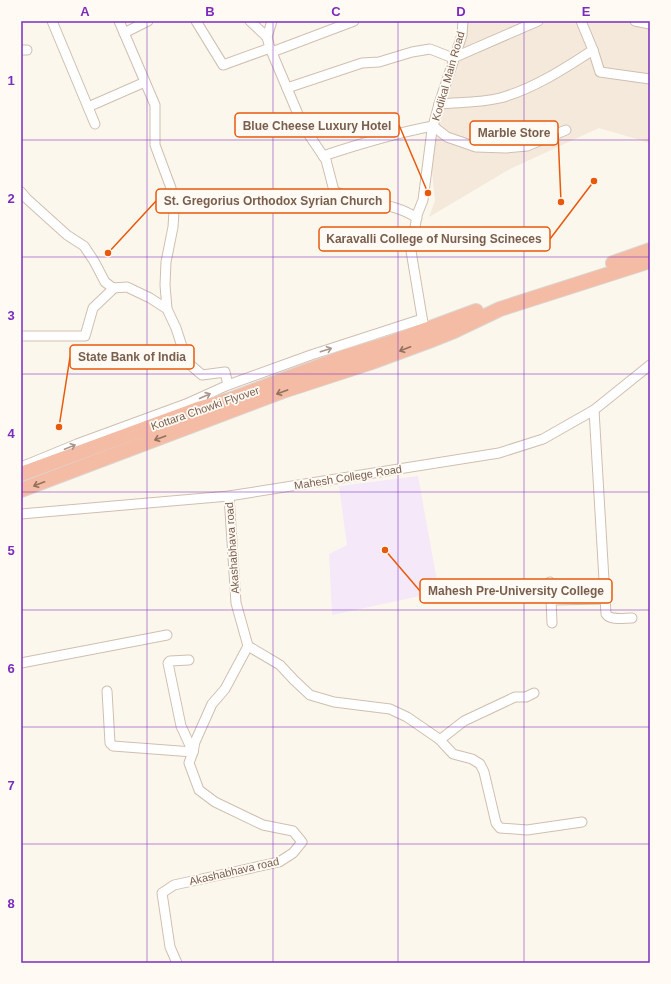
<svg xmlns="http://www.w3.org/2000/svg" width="671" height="984" viewBox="0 0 671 984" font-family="Helvetica,sans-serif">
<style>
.residential{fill:#f4e9db}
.education{fill:#f4e8f9}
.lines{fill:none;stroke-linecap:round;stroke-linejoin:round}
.minor-casing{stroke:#d0bfb1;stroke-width:11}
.highway-casing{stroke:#dcd5d1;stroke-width:16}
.minor{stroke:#fff;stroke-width:9}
.highway{stroke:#f4bca5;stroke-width:14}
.oneway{stroke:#92715f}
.oneway2{stroke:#a8968c}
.grid{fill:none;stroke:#7b2cbf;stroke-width:1;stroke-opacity:0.55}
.labels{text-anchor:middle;stroke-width:3.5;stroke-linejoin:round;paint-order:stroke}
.street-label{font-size:11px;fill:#795e4e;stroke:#fffaf3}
.leader{fill:none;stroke:#e8590c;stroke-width:1.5}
.callout-dot{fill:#e8590c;stroke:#fffaf3;stroke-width:1.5}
.callout{fill:#fffaf3;stroke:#e8590c;stroke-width:1.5}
.callout-label{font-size:12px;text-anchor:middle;font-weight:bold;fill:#795e4e}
.neatline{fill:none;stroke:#7b2cbf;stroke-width:1.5}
.grid-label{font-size:13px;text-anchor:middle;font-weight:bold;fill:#7b2cbf}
</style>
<rect width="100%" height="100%" fill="#fcf7ec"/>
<polygon class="residential" points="467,21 650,21 650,143 599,128 510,169 429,217 435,201 430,153 442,101"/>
<polygon class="education" points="418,476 439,592 332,615 329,554 347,545 339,486"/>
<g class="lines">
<g class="minor-casing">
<g id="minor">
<polyline points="52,21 95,124"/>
<polyline points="119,21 155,105 155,145 171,188 174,211 173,227 166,262 165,285 167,309"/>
<polyline points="196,21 223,65 270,48 267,37 272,21"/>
<polyline points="250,21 267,37"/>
<polyline points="581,21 593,50 600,72 650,79"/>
<polyline points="635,21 650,24"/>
<polyline points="124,33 148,21"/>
<path d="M 270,48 L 303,126 L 326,160 L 334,191 C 360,204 392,201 417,218"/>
<polyline points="21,50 27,50"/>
<polyline points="272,52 354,21"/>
<polyline points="287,88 362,63 379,62 412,52 430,49 453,58 538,21"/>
<path d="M 439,104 C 459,102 480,103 500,98 C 533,89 564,69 593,50"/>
<polyline points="88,107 145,82"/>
<path d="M 323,156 C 359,144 396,133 433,126 L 447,137 L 476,147 L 506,148 L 527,146 L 566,130"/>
<polyline points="21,192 26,198 67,235 84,246 94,261 105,282 113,288 127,287 150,298 167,309 176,328 187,362 202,375 225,372 228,385"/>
<polyline points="423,323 410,245 414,234 417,215 423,200 432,130 439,104 462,35 463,21"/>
<polyline points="21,336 85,336 93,308 114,288"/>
<path d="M 594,410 L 606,614 C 611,621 624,618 632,618"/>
<polyline points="21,467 77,444 186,404 228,385 311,355 422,319"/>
<polyline points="21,514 229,496 499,453 543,439 594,410 650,365"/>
<polyline points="550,582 551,600 604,599"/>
<polyline points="551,600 552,623"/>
<polyline points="248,646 280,665 294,680 310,695 334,702 390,709 407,717 439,739 441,739 464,721 515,697 526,697 534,693"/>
<polyline points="189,660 170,661 168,663 181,726 193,752"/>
<polyline points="21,663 167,635"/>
<polyline points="107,691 110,743 113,746 193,752"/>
<polyline points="439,739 453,754 472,759 480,764 484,772 496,823 500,828 527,830 582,822"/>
<polyline points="177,963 170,947 162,893 174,885 279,862 293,853 302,842 293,831 263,825 215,802 199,790 189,763 193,752 195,742 212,704 225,689 248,646 236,603 229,496"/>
</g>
</g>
<g class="highway-casing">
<g id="highway">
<polyline points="613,263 650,250"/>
<polyline points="21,474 198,409 229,400 344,357 390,343 476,311"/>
<polyline points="21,490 283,391 372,362 429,341 454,331 500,309 650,261"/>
</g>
</g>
<use href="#minor" class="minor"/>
<use href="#highway" class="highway"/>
</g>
<defs><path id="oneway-shaft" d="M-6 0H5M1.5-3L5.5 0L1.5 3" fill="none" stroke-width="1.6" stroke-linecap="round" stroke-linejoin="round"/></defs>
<g class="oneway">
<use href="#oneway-shaft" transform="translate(405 349) rotate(159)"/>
<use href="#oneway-shaft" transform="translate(282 392) rotate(160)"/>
<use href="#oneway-shaft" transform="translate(160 438) rotate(160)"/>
<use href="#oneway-shaft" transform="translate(39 484) rotate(159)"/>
</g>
<g class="oneway2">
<use href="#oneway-shaft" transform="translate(326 350) rotate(-18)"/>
<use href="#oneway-shaft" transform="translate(205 396) rotate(-24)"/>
<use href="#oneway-shaft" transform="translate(70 447) rotate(-22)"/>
</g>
<path class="grid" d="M 147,21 L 147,963M 273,21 L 273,963M 398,21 L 398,963M 524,21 L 524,963M 21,140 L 650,140M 21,257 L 650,257M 21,374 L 650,374M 21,492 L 650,492M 21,610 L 650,610M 21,727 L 650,727M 21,844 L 650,844"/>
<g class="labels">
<g class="street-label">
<text transform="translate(448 76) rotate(-74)" y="4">Kodikal Main Road</text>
<text transform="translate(205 408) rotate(-19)" y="4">Kottara Chowki Flyover</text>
<text transform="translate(348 477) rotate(-9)" y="4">Mahesh College Road</text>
<text transform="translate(232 548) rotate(-94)" y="4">Akashabhava road</text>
<text transform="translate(234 871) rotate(-13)" y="4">Akashabhava road</text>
</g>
</g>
<path class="leader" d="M428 193L399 125M561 202L558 133M108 253L156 201M594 181L550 239M59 427L70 357M385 550L420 591"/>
<g class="callout-dot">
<circle cx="428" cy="193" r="4"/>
<circle cx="561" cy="202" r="4"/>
<circle cx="108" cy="253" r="4"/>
<circle cx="594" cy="181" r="4"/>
<circle cx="59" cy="427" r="4"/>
<circle cx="385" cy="550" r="4"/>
</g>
<g class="callout">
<rect x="235" y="113" width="164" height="24" rx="4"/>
<rect x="470" y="121" width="88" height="24" rx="4"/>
<rect x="156" y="189" width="234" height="24" rx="4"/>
<rect x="319" y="227" width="231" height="24" rx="4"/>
<rect x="70" y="345" width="124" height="24" rx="4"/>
<rect x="420" y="579" width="192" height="24" rx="4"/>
</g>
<g class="callout-label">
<text x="317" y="130">Blue Cheese Luxury Hotel</text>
<text x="514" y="137">Marble Store</text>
<text x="273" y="205">St. Gregorius Orthodox Syrian Church</text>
<text x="434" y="243">Karavalli College of Nursing Scineces</text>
<text x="132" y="361">State Bank of India</text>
<text x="516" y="595">Mahesh Pre-University College</text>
</g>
<rect width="671" height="984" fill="none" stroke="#fffaf3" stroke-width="44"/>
<rect x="22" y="22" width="627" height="940" class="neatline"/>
<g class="grid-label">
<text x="85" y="16">A</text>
<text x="210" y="16">B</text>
<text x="336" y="16">C</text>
<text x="461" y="16">D</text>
<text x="586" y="16">E</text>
<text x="11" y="85">1</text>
<text x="11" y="203">2</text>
<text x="11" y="320">3</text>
<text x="11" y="438">4</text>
<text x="11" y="555">5</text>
<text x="11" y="673">6</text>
<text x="11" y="790">7</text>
<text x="11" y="908">8</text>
</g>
</svg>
